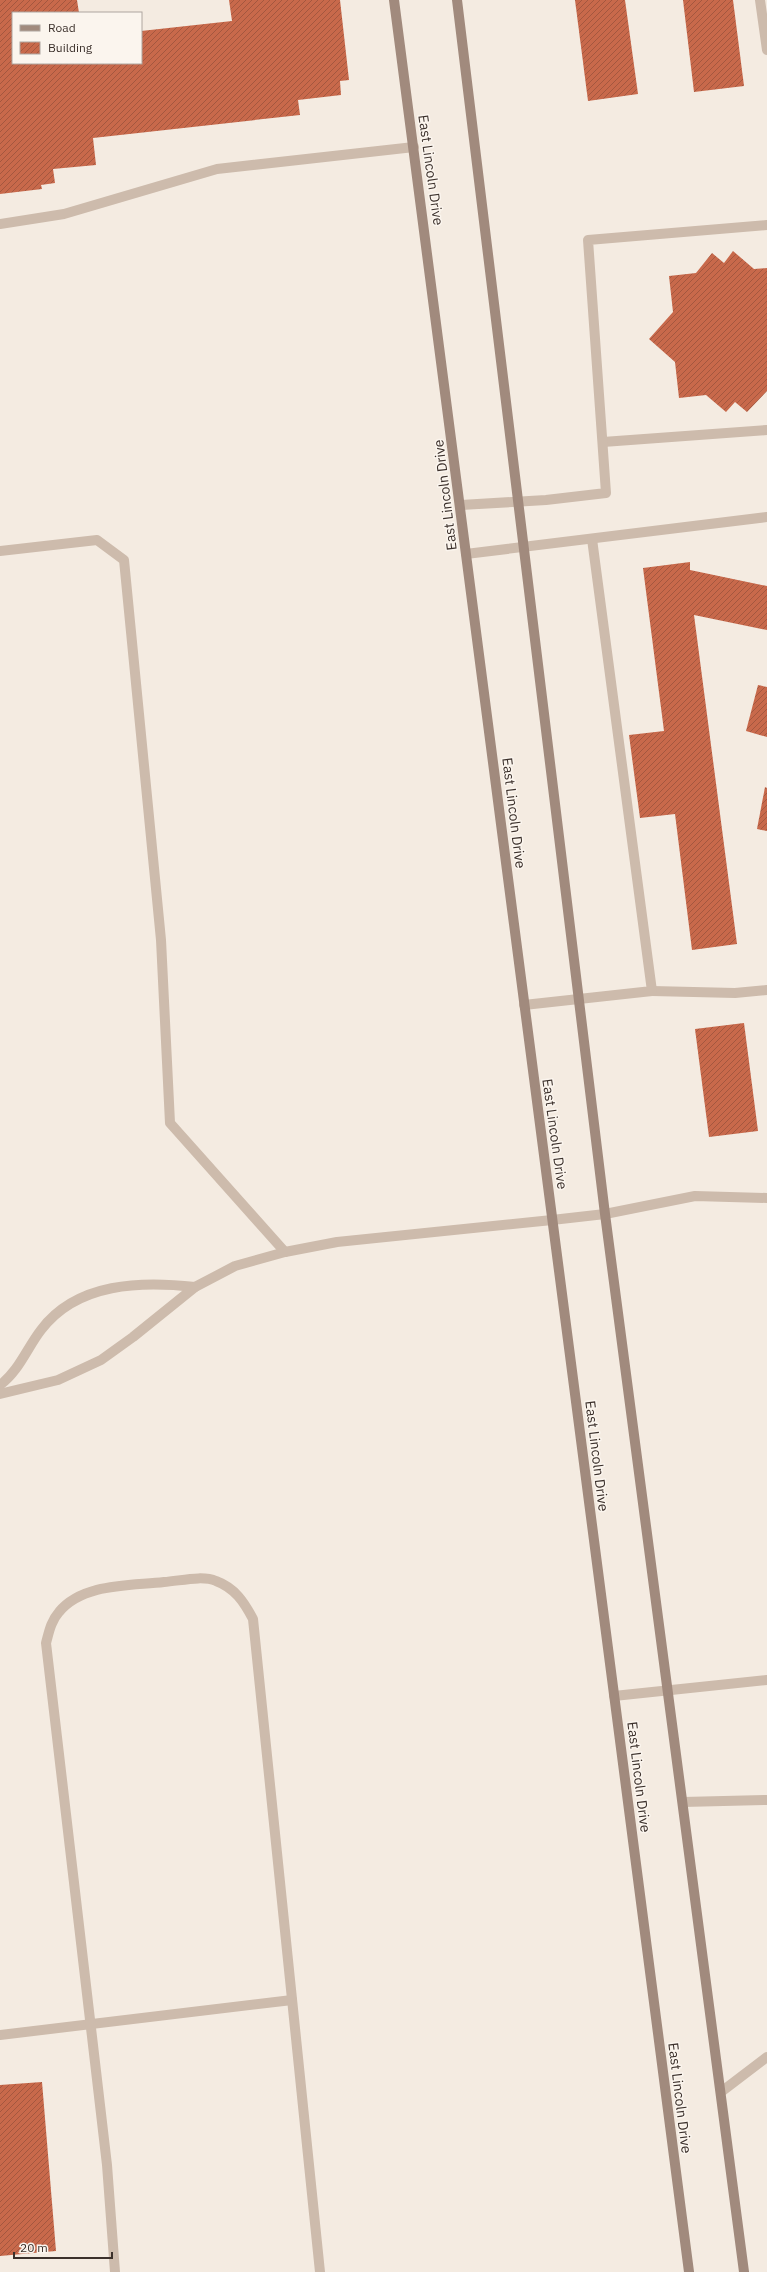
<svg xmlns="http://www.w3.org/2000/svg" width="767" height="2272" viewBox="0 0 767 2272" font-family="'IBM Plex Sans',sans-serif">
<style>
.building{fill:url(#building-hatch)}
.lines{fill:none;stroke-linecap:round;stroke-linejoin:round}
.service{stroke:#cdbbac;stroke-width:10}
.minor{stroke:#cdbbac;stroke-width:10}
.secondary{stroke:#a18a7d;stroke-width:10}
.labels{text-anchor:middle;stroke-width:3;stroke-linejoin:round;paint-order:stroke}
.street-label{font-size:14px;fill:#3b302b;stroke:#fbf5ee}
</style>
<defs>
<pattern id="building-hatch" width="6" height="6" patternUnits="userSpaceOnUse"><rect width="6" height="6" fill="#c8694b"/><path d="M-1 1l2-2M0 6l6-6M5 7l2-2" fill="none" stroke="#a4573f"/></pattern>
</defs>
<rect width="100%" height="100%" fill="#f4ebe1"/>
<g class="building">
<polygon points="0,0 77,0 79,13 13,13 13,63 141,63 141,31 232,21 229,0 340,0 349,80 340,81 341,95 298,100 300,115 93,138 96,165 53,169 55,183 41,185 42,189 0,194"/>
<polygon points="575,0 625,0 638,94 588,101"/>
<polygon points="683,0 733,0 744,86 694,92"/>
<polygon points="733,251 754,269 767,268 767,391 747,412 735,402 726,412 706,395 679,398 675,362 649,339 673,312 669,276 696,273 712,253 724,263"/>
<polygon points="690,562 690,570 767,586 767,630 694,615 737,944 692,950 675,814 640,818 629,735 664,731 643,568"/>
<polygon points="758,685 767,687 767,737 746,731"/>
<polygon points="765,787 767,788 767,831 757,829"/>
<polygon points="744,1023 758,1131 709,1137 695,1029"/>
<polygon points="42,2082 56,2251 0,2256 0,2085"/>
</g>
<g class="lines">
<g class="service">
<polyline points="760,0 767,50"/>
<polyline points="0,224 64,214 217,169 414,147"/>
<polyline points="603,442 767,430"/>
<polyline points="461,505 546,500 606,493 588,240 767,225"/>
<polyline points="0,551 97,540 124,560 161,940 170,1123 285,1252"/>
<polyline points="466,554 767,517"/>
<polyline points="652,991 735,993 767,990"/>
<polyline points="524,1005 652,991 592,539"/>
<path d="M 0,1385 C 19,1371 27,1348 41,1330 C 77,1282 142,1281 195,1287"/>
<polyline points="0,1394 58,1380 101,1360 133,1337 195,1287 235,1266 285,1252 337,1242 552,1220"/>
<polyline points="614,1696 767,1680"/>
<polyline points="683,1802 767,1800"/>
<polyline points="0,2035 292,2000"/>
<polyline points="721,2092 767,2057"/>
<path d="M 115,2272 L 107,2165 L 46,1643 C 49,1632 51,1621 59,1612 C 83,1583 130,1586 164,1582 C 180,1581 202,1575 216,1581 C 235,1588 244,1602 253,1619 L 320,2272"/>
</g>
<polyline class="minor" points="552,1220 605,1214 695,1196 767,1198"/>
<g class="secondary">
<polyline points="394,0 689,2272"/>
<polyline points="457,0 605,1214 744,2272"/>
</g>
</g>
<g class="labels">
<g class="street-label">
<text transform="translate(431 170) rotate(82)" y="5">East Lincoln Drive</text>
<text transform="translate(445 495) rotate(-97)" y="5">East Lincoln Drive</text>
<text transform="translate(514 813) rotate(83)" y="5">East Lincoln Drive</text>
<text transform="translate(555 1134) rotate(82)" y="5">East Lincoln Drive</text>
<text transform="translate(597 1456) rotate(83)" y="5">East Lincoln Drive</text>
<text transform="translate(639 1777) rotate(83)" y="5">East Lincoln Drive</text>
<text transform="translate(680 2098) rotate(83)" y="5">East Lincoln Drive</text>
</g>
</g>
<rect x="12" y="12" width="130" height="52" fill="#fbf5ee" stroke="#aea6a0"/>
<rect x="20" y="25" width="20" height="6" fill="#a18a7d" stroke="#aea6a0"/>
<text x="48" y="32" font-size="12" fill="#3b302b">Road</text>
<rect x="20" y="42" width="20" height="12" fill="url(#building-hatch)" stroke="#aea6a0"/>
<text x="48" y="52" font-size="12" fill="#3b302b">Building</text>
<path d="M14 2252v6h98v-6" fill="none" stroke="#3b302b" stroke-width="2"/>
<text x="20" y="2252" font-size="12" fill="#3b302b" stroke="#fbf5ee" stroke-width="3" paint-order="stroke">20 m</text>
</svg>
